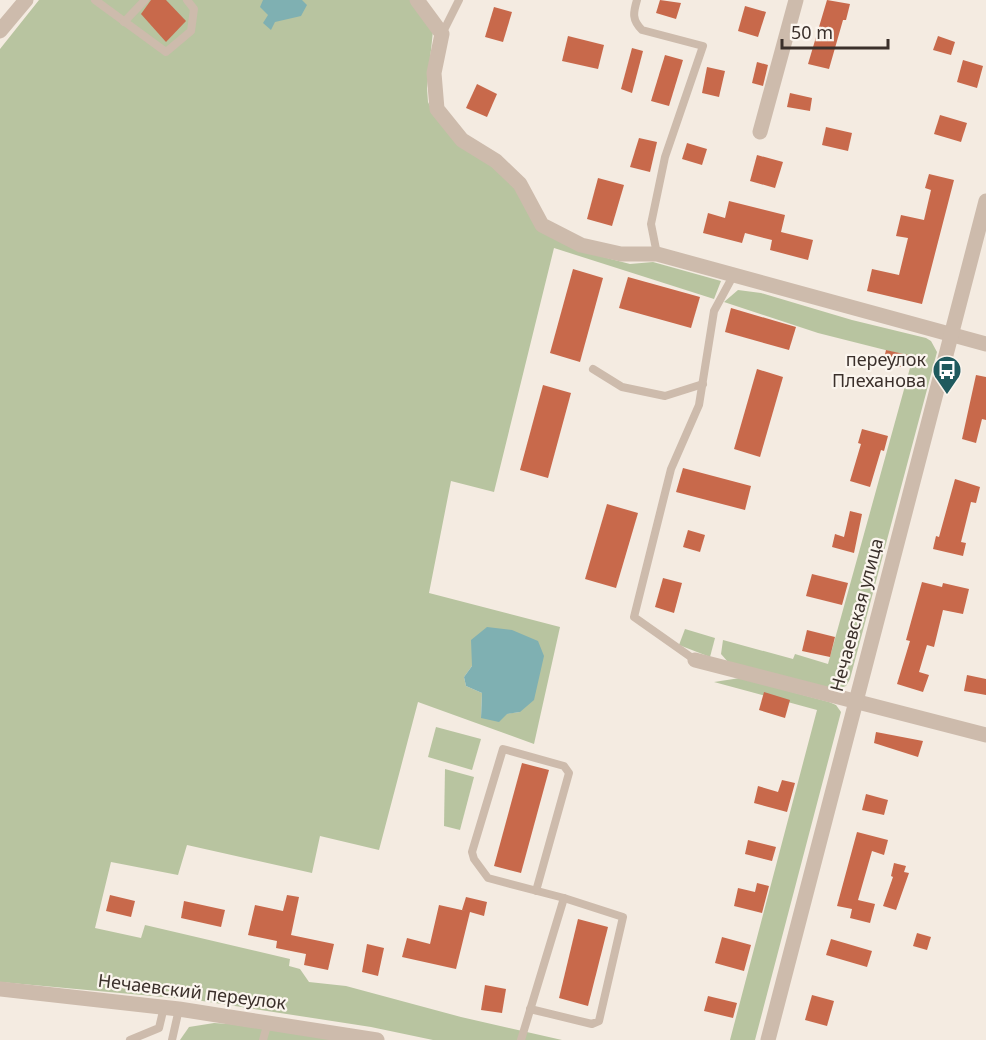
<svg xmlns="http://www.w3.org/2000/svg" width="986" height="1040" viewBox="0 0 986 1040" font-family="'Noto Sans',sans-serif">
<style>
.green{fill:#b8c4a0;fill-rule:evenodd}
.water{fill:#7fb0b2}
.building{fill:#c8694b}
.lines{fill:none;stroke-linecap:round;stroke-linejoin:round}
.service{stroke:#cdbbac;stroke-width:8}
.minor{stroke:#cdbbac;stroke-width:15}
.tertiary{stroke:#cdbbac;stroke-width:15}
.labels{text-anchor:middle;stroke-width:4.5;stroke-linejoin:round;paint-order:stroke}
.poi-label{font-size:18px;fill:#3b302b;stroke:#fbf5ee;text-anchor:end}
.street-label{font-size:18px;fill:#3b302b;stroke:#fbf5ee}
</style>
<rect width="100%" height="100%" fill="#f4ebe1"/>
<g class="green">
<path d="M 39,0 L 410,0 L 433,31 L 427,88 L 428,102 L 437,120 L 506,175 L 525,203 L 588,253 L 630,264 L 653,262 L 721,281 L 714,299 L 554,248 L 494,492 L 451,481 L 429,593 L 560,627 L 534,744 L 418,702 L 379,850 L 320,836 L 312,873 L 187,845 L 178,875 L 111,862 L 95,928 L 141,938 L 145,925 L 290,959 L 289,966 L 300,969 L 309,982 L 346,986 L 461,1017 L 562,1040 L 433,1040 L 371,1027 L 196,1000 L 0,982 L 0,49 ZM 472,666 L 520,712 L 481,717 L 482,693 L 466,686 L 464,677 Z"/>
<polygon points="738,290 761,293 852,320 926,338 931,341 937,352 850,679 846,686 835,690 728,662 721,654 723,640 793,659 795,654 828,664 913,357 818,333 724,302"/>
<polygon points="685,629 715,638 710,657 679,645"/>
<polygon points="740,678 829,702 836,705 841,712 755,1040 730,1040 817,710 714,682"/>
<polygon points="436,727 481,739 472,770 428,757"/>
<polygon points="445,769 474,777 460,830 444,826"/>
<polygon points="214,1023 230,1024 336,1040 180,1040 189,1027"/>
</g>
<g class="water">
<polygon points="263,0 302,0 307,5 301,16 275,22 271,30 263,23 268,15 260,7"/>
<polygon points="487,627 512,630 538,641 544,656 534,700 520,712 507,714 499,722 481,718 482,693 466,686 464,677 472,666 471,640"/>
</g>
<g class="building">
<polygon points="151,0 166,0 186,21 166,42 141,14"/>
<polygon points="660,0 681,3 676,19 656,13"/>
<polygon points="827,0 850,4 846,20 843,20 829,69 808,64"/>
<polygon points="745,6 766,12 758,37 738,31"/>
<polygon points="494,7 512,12 503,42 485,37"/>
<polygon points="568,36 604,45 598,69 562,61"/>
<polygon points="938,36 955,42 951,55 933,50"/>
<polygon points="632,48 643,51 632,93 621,89"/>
<polygon points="665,55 683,60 669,106 651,101"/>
<polygon points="963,60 983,66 977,88 957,82"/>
<polygon points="757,62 768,65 763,86 752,83"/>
<polygon points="707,67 725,71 719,97 702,93"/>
<polygon points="477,84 497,94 487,117 466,108"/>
<polygon points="790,93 812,98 810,111 787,107"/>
<polygon points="940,115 967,123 961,142 934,134"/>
<polygon points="826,127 852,133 848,151 822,145"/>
<polygon points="639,138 657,142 650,172 630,167"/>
<polygon points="687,143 707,149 702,165 682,159"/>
<polygon points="757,155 783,162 775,188 750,181"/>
<polygon points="929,174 954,180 922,304 867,291 872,269 899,275 908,238 896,236 901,215 924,220 931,190 925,188"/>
<polygon points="598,178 624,185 612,226 587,219"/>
<polygon points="729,201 785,215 781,232 813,240 808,260 770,250 772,240 745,233 742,243 703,233 708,213 725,218"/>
<polygon points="573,269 603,278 580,362 550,353"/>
<polygon points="628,277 700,297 691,328 619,308"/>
<polygon points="731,308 796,327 789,350 725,332"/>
<polygon points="886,350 908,355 905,368 883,363"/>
<polygon points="757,369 783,377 760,457 734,449"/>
<polygon points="976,375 986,377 986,420 982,419 976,443 962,439"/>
<polygon points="543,385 571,393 548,478 520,470"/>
<polygon points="862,429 888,436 884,451 881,450 870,487 850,481 861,444 858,443"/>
<polygon points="683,468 751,486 745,510 676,492"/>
<polygon points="955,479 980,487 976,503 971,502 961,542 966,543 963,556 933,549 936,536 939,537"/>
<polygon points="607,504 638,513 616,588 585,579"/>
<polygon points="850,511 862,514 854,553 832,547 835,534 844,537"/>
<polygon points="688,530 705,535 700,552 683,547"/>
<polygon points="812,574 848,583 842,605 806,596"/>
<polygon points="663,578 682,583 674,613 655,607"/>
<polygon points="922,582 942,587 943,583 969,589 963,614 943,610 934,647 927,645 919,672 929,675 923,692 897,684 910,641 906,640"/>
<polygon points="807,630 835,637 830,657 802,651"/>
<polygon points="967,675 986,679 986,695 964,691"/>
<polygon points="764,692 790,700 785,718 759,710"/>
<polygon points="876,732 923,741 918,757 874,743"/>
<polygon points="522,763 549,770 521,873 494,866"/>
<polygon points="782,780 795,783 787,812 754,803 758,786 778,792"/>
<polygon points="866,794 888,800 884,815 862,810"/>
<polygon points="857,832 888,840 884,855 872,851 858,900 875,904 870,923 850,918 852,909 837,906"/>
<polygon points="748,840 776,847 772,861 745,854"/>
<polygon points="894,863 906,866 904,872 909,873 896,910 883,906 893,877 891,876"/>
<polygon points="757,883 769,886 762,913 734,906 738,888 755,892"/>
<polygon points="110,895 135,901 131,917 106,911"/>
<polygon points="287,895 299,897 291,935 334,944 328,970 304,965 306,954 276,948 277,941 248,935 255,905 283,911"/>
<polygon points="466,897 487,902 484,916 470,912 456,969 402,957 407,938 430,944 439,905 466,911 462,910"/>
<polygon points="184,901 225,910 221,927 181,918"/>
<polygon points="578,919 608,927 588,1006 559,998"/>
<polygon points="917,933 931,937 927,950 913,946"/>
<polygon points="722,937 751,945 744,971 715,963"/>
<polygon points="831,939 872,951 867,967 826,955"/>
<polygon points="367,944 384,948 378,976 362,972"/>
<polygon points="485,985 506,989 502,1013 481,1010"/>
<polygon points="812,995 834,1001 827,1026 805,1020"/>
<polygon points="708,996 737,1003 733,1018 704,1011"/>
</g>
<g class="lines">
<g class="service">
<polyline points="95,0 166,52 191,31 194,9 187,0"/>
<path d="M 637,0 C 633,13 632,20 642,30 L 703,46 L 665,157 L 651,224 L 657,254"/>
<polyline points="124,22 145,0"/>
<polyline points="442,34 459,0"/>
<polyline points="593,369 622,387 665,396 703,384"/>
<polyline points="695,660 634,617 671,469 699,405 714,311 733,276"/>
<polyline points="530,1009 592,1024 599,1021 623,917 564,898"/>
<polyline points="130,1040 159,1028 164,1007"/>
<polyline points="172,1040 179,1009"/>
<polyline points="263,1040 268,1022"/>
<polyline points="521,1040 564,898 488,878 474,859 472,852 503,749 564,766 569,773 536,891"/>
</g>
<g class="minor">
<polyline points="417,0 442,34 434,73 437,109 462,140 496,161 520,184 542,225 581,245 621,254 657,254 986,344"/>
<polyline points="0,31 26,0"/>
<polyline points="760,132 796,0"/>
<polyline points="695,660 986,735"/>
<polyline points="0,989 179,1009 377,1040"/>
</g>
<polyline class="tertiary" points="768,1040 986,201"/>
</g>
<defs>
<g id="bus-pin" transform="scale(1.5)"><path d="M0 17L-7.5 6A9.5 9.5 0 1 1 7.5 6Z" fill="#1f5a5e" stroke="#fbf5ee"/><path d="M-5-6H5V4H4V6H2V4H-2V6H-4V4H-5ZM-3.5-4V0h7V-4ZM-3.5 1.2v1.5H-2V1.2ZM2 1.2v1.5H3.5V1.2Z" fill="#fff"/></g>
</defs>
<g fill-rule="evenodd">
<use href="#bus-pin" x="947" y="370"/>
</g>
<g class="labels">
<g class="poi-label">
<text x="926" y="366">переулок<tspan x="926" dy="21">Плеханова</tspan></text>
</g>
<g class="street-label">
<text transform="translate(857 615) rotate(-75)" y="6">Нечаевская улица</text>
<text transform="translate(192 992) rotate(7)" y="6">Нечаевский переулок</text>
</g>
</g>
<path d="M782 39v9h106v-9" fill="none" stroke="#3b302b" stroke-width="3"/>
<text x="791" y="39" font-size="18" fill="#3b302b" stroke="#fbf5ee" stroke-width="4.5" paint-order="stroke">50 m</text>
</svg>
